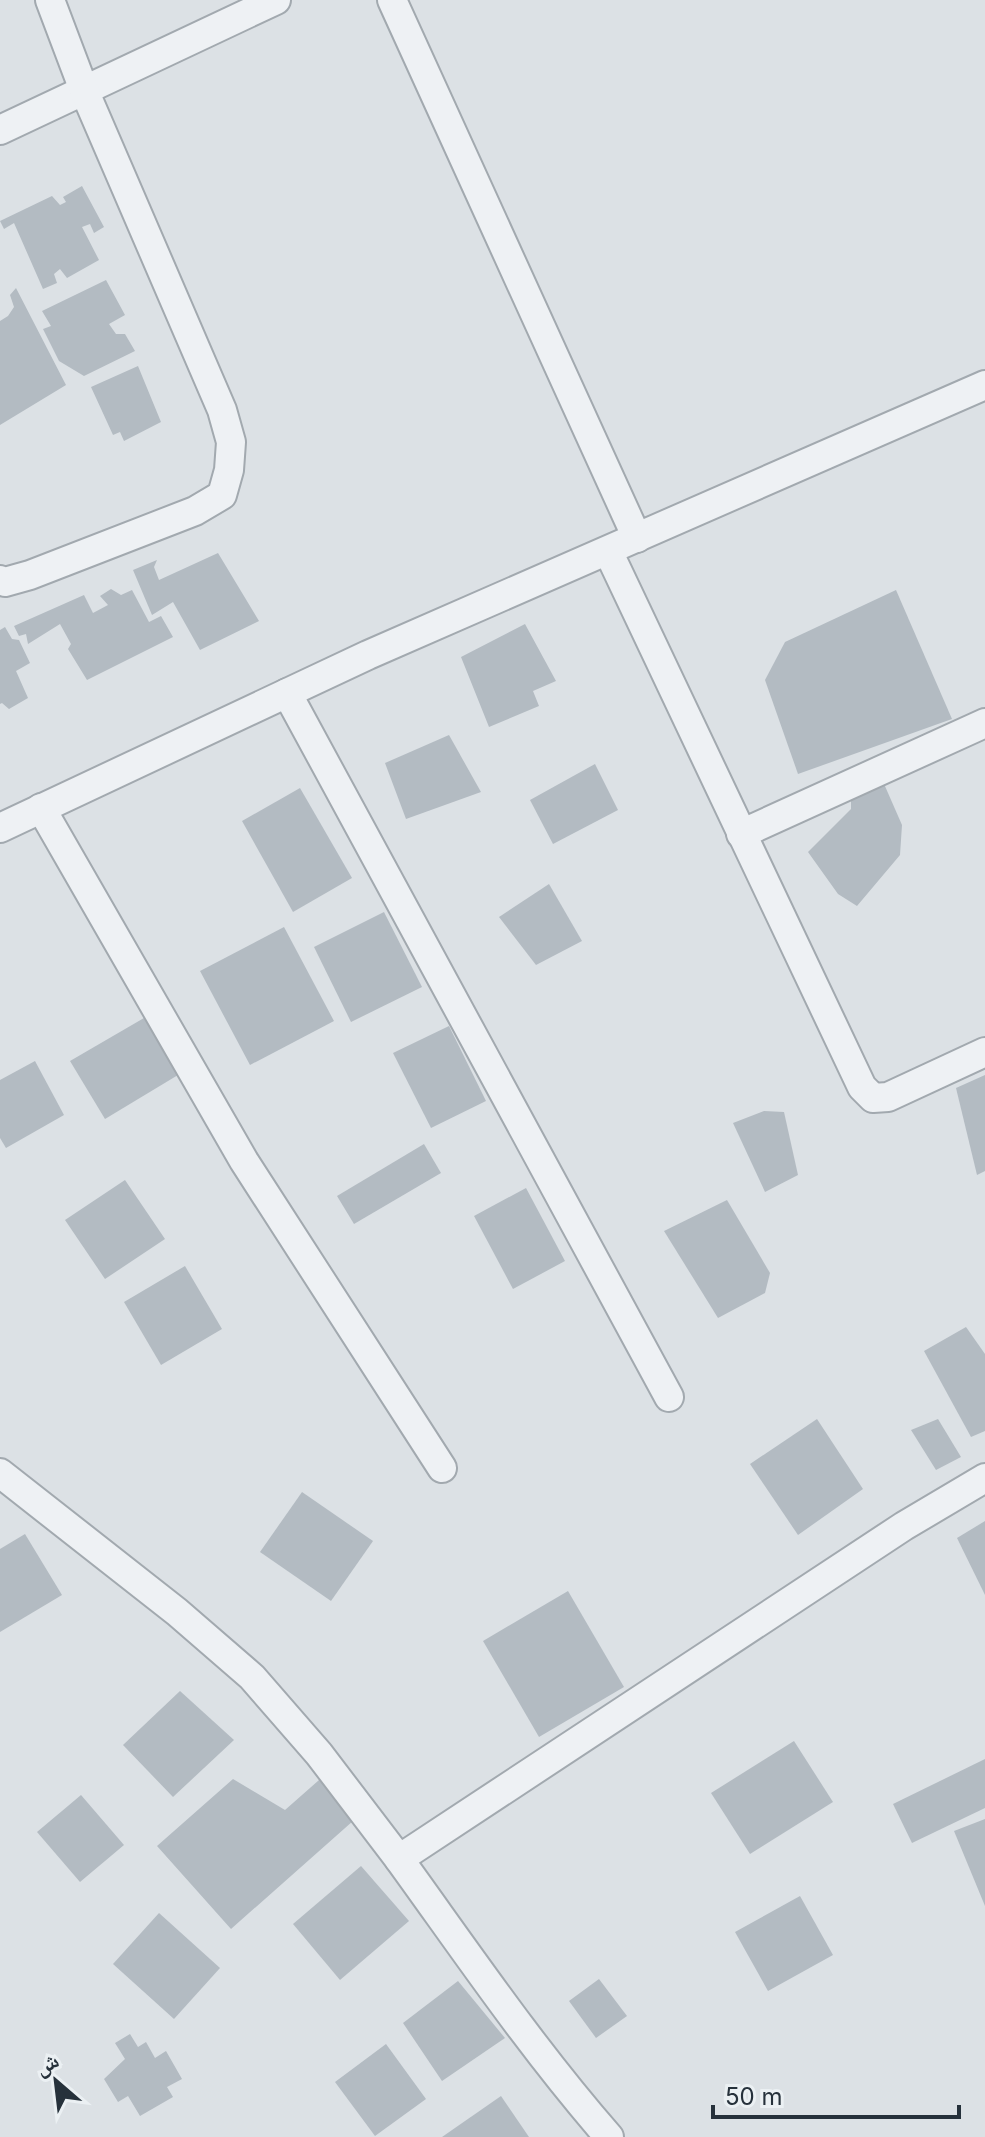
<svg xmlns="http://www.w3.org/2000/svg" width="985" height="2137" viewBox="0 0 985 2137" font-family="Inter,'Noto Naskh Arabic',sans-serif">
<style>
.building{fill:#b3bbc2}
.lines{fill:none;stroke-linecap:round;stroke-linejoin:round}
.street-casing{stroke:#a2a9af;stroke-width:32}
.street{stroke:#eef1f4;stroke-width:28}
</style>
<rect width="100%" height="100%" fill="#dce1e5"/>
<g class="building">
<polygon points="82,186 104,227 94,233 90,224 82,227 99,260 67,278 60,269 54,274 57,283 43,289 14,223 4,229 0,221 52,196 60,205 66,202 63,197"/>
<polygon points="106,280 125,315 109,324 116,334 125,334 135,351 84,376 59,361 43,329 51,326 42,311"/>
<polygon points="16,288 66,385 0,425 0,321 8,316 14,307 10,295"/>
<polygon points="138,366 161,422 124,441 120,432 113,435 91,387"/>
<polygon points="218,553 259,621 200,650 173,602 152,615 133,570 157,560 154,567 159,580"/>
<polygon points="111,589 121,595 132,590 149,622 161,616 173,637 87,680 68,649 71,644 60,624 28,644 26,634 19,636 14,626 84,595 93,613 108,605 100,596"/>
<polygon points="896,590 952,719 798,774 765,680 785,642"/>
<polygon points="525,624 556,681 533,691 539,706 489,727 461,657"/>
<polygon points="5,627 12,639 19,640 30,663 16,671 28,698 9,709 2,703 0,704 0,630"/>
<polygon points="449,735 481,792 406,819 385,763"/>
<polygon points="595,764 618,810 553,844 530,800"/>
<polygon points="881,777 902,825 900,855 857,906 838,894 808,852 851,809 851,792"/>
<polygon points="300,788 352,878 293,912 242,821"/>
<polygon points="549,884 582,941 536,965 499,917"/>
<polygon points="384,912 422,987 351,1022 314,947"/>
<polygon points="284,927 334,1021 250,1065 200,971"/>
<polygon points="144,1018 178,1075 105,1119 70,1061"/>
<polygon points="449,1026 486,1101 431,1128 393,1053"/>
<polygon points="35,1061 64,1115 6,1148 0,1138 0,1080"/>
<polygon points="985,1075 985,1171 977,1175 956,1088"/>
<polygon points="764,1111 784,1112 798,1175 765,1192 733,1123"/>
<polygon points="424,1144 441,1173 354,1224 337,1196"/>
<polygon points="125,1180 165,1239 105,1279 65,1220"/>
<polygon points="526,1188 565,1261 513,1289 474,1216"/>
<polygon points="727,1200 770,1273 765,1293 718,1318 664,1231"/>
<polygon points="185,1266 222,1329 161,1365 124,1302"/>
<polygon points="966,1327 985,1354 985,1431 971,1437 924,1351"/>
<polygon points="817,1419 863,1489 798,1535 750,1464"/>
<polygon points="938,1419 961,1457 936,1470 911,1430"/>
<polygon points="302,1492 373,1541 331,1601 260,1552"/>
<polygon points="985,1521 985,1595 957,1538"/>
<polygon points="25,1534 62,1595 0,1632 0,1549"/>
<polygon points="568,1591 624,1687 539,1737 483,1641"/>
<polygon points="180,1691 234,1740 173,1797 123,1745"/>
<polygon points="794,1741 833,1802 750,1854 711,1793"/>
<polygon points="985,1759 985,1808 912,1843 893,1804"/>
<polygon points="327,1773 362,1813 231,1929 157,1846 233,1779 285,1810"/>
<polygon points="81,1795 124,1845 80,1882 37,1832"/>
<polygon points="985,1819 985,1906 954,1831"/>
<polygon points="361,1866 409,1921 340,1980 293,1924"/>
<polygon points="800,1896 833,1955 768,1991 735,1932"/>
<polygon points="159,1913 220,1968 174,2019 113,1964"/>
<polygon points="599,1979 627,2016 596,2038 569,2001"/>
<polygon points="458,1981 505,2038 442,2081 403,2023"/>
<polygon points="130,2034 138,2047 146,2042 155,2058 166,2051 182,2079 167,2087 173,2097 140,2116 128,2096 118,2102 104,2079 125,2059 115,2043"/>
<polygon points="386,2044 426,2099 375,2136 335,2082"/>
<polygon points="501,2096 529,2137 442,2137"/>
</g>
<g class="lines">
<g class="street-casing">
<g id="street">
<polyline points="392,0 637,538"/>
<polyline points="0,130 276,0"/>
<polyline points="608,551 862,1087 873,1098 888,1097 985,1052"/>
<polyline points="0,580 5,582 30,575 195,511 222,495 229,470 231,442 222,410 84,90 50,0"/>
<polyline points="287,693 669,1397"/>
<polyline points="41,808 244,1161 442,1468"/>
<polyline points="0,828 368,655 985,385"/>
<polyline points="741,834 985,723"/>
<polyline points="0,1473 177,1612 252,1677 319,1754 399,1859 904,1526 985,1478"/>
<path d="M 399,1859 C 467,1953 532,2049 609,2137"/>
</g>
</g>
<use href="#street" class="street"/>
</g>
<g transform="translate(56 2081) rotate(332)" stroke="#ebf0f3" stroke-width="6" paint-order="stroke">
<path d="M0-6L14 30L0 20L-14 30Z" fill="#26313b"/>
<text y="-12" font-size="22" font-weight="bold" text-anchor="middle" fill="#26313b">ش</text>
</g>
<path d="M713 2105v12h246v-12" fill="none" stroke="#26313b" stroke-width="4"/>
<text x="725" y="2105" font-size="24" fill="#26313b" stroke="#ebf0f3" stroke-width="6" paint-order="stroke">50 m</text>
</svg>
